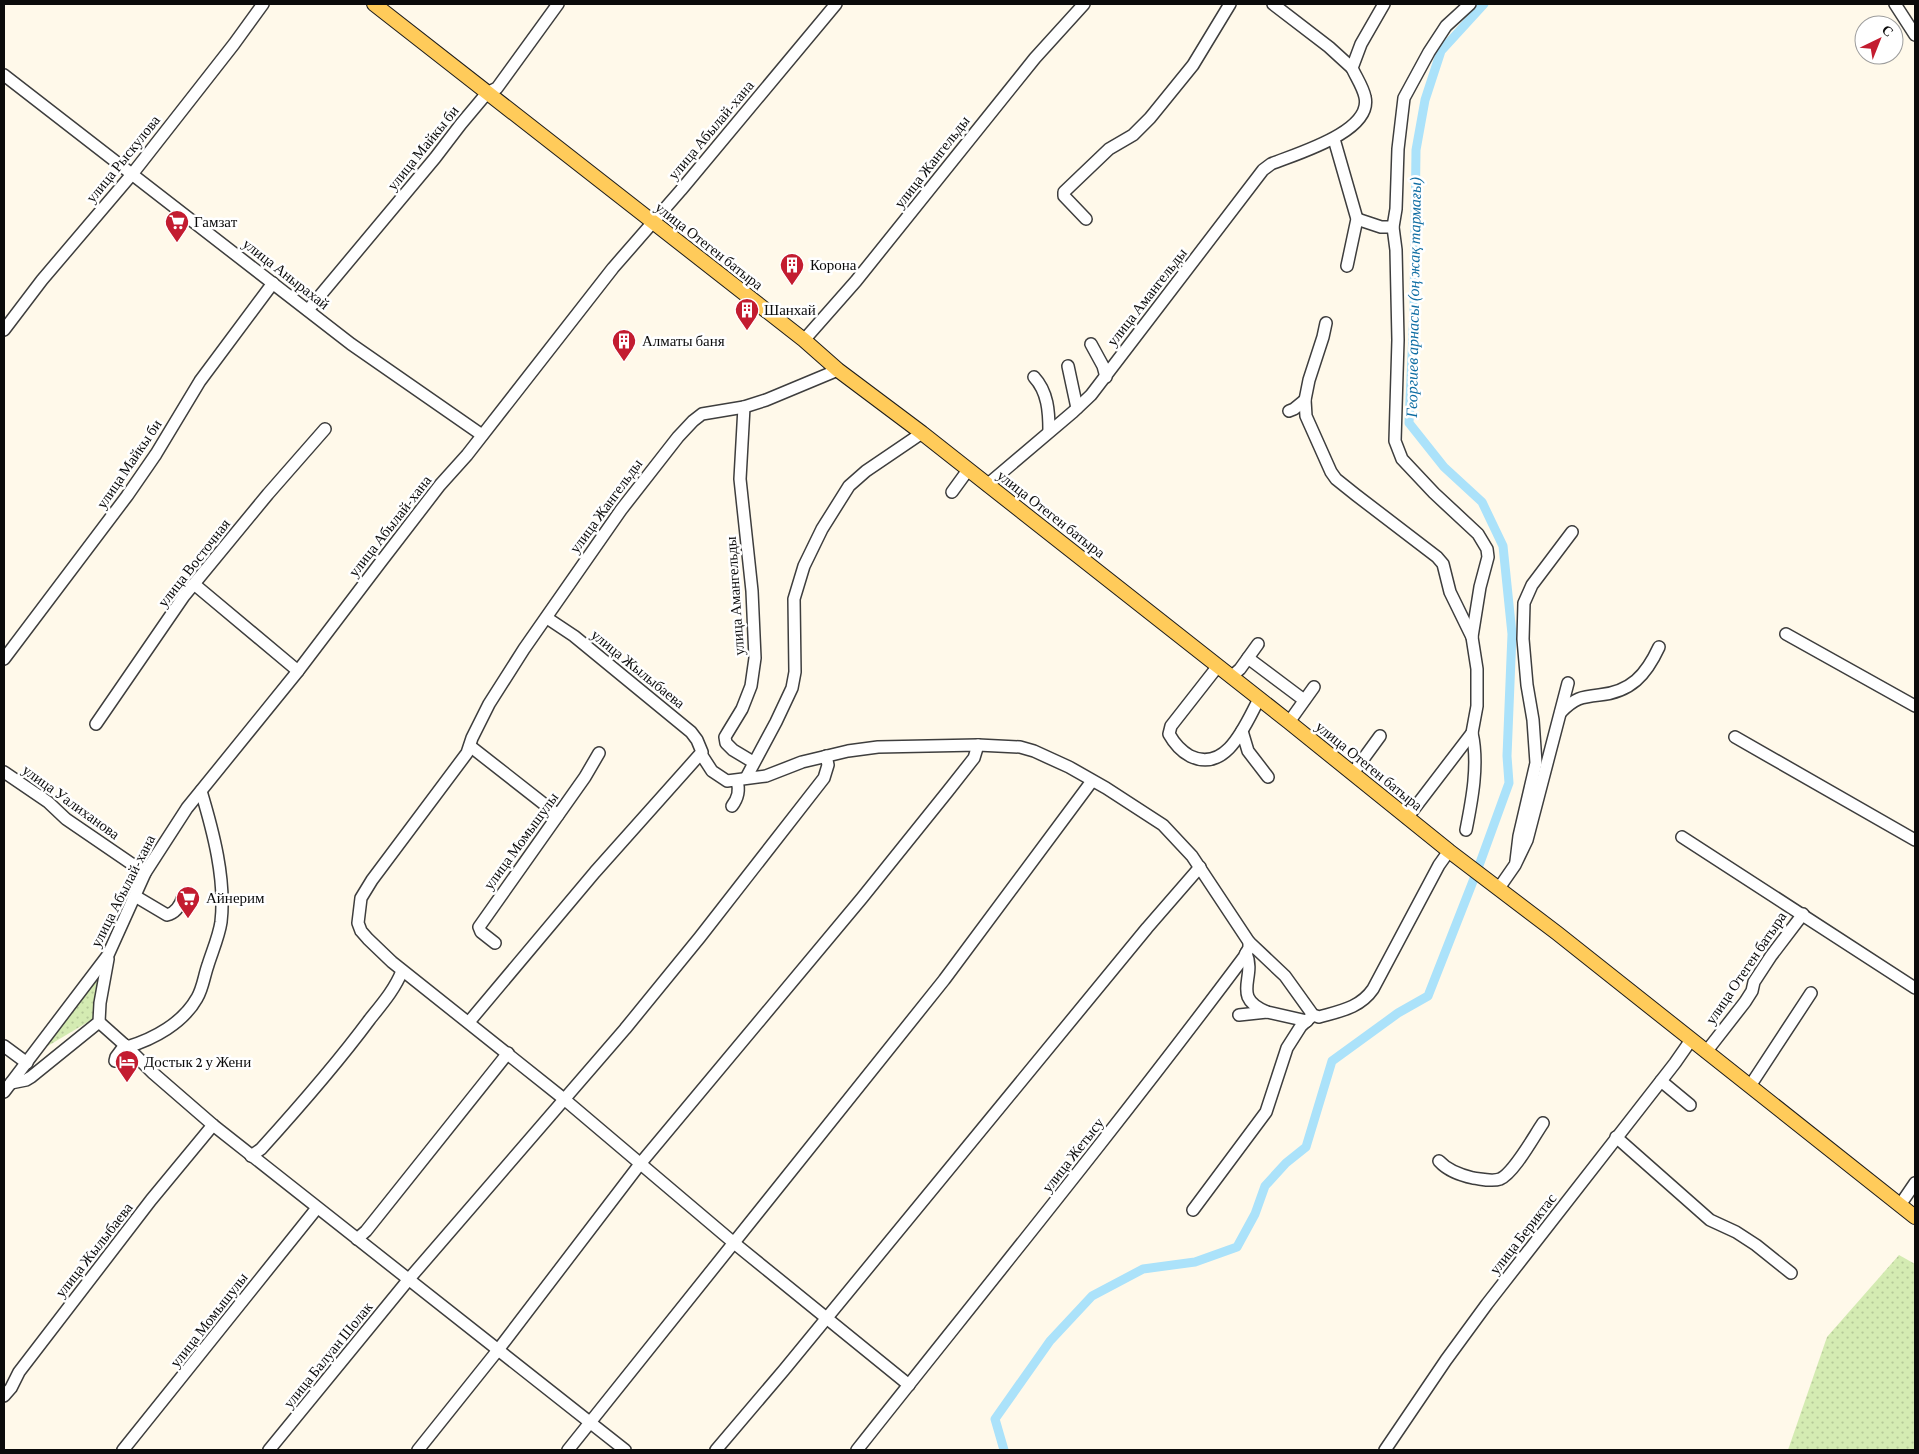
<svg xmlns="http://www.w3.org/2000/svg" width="1919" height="1454" viewBox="0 0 1919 1454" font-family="'Crimson Pro',serif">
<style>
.grass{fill:url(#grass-dots)}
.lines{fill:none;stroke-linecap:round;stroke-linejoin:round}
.canal{stroke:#abe2fa;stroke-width:9}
.minor-casing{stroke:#3e3e3e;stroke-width:14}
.major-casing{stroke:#1c1c1c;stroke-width:16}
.minor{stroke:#fff;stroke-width:11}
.major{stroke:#ffcb5a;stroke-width:14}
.labels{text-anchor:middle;stroke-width:5;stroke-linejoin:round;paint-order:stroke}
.street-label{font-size:15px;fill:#0b0b0b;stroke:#fff}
.poi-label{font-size:15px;fill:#0b0b0b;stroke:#fff;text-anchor:start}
.water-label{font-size:16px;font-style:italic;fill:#0e6da3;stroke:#fff}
</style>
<defs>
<pattern id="grass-dots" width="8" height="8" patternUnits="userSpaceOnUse" patternTransform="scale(1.25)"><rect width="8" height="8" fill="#d4ebb2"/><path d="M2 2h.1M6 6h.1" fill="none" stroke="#b5c898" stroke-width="1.8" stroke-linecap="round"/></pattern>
</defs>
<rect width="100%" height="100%" fill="#fff9ea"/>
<g class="grass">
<polygon points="98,975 93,1019 41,1050"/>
<polygon points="1899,1255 1915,1264 1915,1450 1788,1450 1827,1337"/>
</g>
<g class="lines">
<polyline class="canal" points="1004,1450 995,1419 1050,1341 1092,1296 1143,1269 1195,1262 1237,1247 1255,1214 1265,1186 1286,1163 1306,1147 1332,1061 1398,1013 1428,996 1477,871 1509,783 1507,756 1512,634 1503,546 1482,502 1444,467 1409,423 1414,310 1416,150 1425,100 1441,51 1484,4"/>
<g class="minor-casing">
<g id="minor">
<polyline points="1273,4 1329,47 1352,68"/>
<polyline points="1470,4 1446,26 1429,52 1404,98 1398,149 1396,209 1393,227 1396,250 1398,340 1395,441 1402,459 1434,493 1478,534 1487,549 1488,557 1480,587 1472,637"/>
<polyline points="1895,4 1915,35"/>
<polyline points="4,75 351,344 482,435"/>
<polyline points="1334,139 1357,219 1347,266"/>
<polyline points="1086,219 1064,196 1064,192 1109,149 1133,135 1150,118 1193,65 1230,4"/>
<polyline points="1357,219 1381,227 1393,227"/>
<polyline points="308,310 435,158 461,124 487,93 497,88 558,4"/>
<polyline points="1326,323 1323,337 1309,380 1305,400 1306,416 1331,472 1336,479 1356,495 1437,557 1443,564 1450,592 1472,637 1477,669 1477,706 1472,733 1407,818"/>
<polyline points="4,330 42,280 133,173 234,44 263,4"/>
<polyline points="804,340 856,281 1035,58 1084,4"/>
<polyline points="1091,344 1103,366 1106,377"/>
<polyline points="1068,366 1077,408"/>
<polyline points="838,370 766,400 744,407 702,414 693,421 678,437 621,510 524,649 489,704 472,738 467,753 372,880 361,898 358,923 361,931 368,939 392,962 564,1099 734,1243 909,1385"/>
<path d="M 1034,377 C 1048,392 1049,412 1049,431"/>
<polyline points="744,407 740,479 752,591 755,658 751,686 742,709 728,732 725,737 726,743 733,750 753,762"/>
<polyline points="1289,411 1294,409 1305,400"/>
<path d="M 987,485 L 1073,412 L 1091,395 L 1263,170 L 1271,164 C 1295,154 1373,132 1365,97 C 1363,87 1356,77 1352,68 L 1361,44 L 1384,4"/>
<polyline points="952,492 968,470"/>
<polyline points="194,584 298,671"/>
<polyline points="1786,634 1915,706"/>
<polyline points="1248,658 1304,700"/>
<polyline points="4,659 127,496 156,454 200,381 273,283"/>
<path d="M 1218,666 L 1171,726 L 1169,734 C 1174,743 1181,751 1190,756 C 1227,774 1246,723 1259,699"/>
<polyline points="1231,677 1240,669 1258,644"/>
<path d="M 1561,712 C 1575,698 1581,697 1599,695 C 1631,692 1646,675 1659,647"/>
<polyline points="1289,722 1314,687"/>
<polyline points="96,724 184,596 268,494 325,429"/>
<polyline points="1242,731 1248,751 1268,777"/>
<polyline points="1735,737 1915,840"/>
<polyline points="470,746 558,815"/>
<path d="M 701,754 L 712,771 L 727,781 L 766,776 L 802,762 L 848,751 L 878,747 L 978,745 L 1020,747 L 1034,751 L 1069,767 L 1106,788 L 1163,825 L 1192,856 L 1249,942 L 1249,948 L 1244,957 C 1119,1124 987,1286 857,1450"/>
<polyline points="4,772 48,802 66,819 145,873"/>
<polyline points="1353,773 1380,736"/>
<polyline points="746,778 776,722 792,688 795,672 794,599 804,566 822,529 849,486 866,471 922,433"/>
<path d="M 732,806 C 738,798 740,791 737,781"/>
<path d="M 1466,830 C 1472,800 1479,764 1472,733"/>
<polyline points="1682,837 1915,988"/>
<polyline points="1516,861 1519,836 1536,763 1533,720 1527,685 1523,639 1524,603 1532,585 1572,532"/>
<polyline points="1499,888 1515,865 1527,840 1568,683"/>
<path d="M 135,896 L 167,915 C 176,913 180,906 183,897"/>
<path d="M 1249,942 L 1285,976 L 1313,1015 L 1319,1017 C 1340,1011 1360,1008 1373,989 L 1439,865 L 1449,851"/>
<polyline points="495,943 481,932 479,927 585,777 599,753"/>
<path d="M 1246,953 C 1257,978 1230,997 1267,1012"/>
<polyline points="1239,1015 1267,1012 1307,1021"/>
<polyline points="99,1022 127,1047 153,1073 213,1125 625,1450"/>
<polyline points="469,1022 595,872 702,752 697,740 691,732 574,636 547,618"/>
<polyline points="4,1046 27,1063"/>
<path d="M 127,1047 C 154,1039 183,1023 197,998 C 203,988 204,976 208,965 C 212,952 219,936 221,922 C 226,879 213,831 201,791"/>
<polyline points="1706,1052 1745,1002 1752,991 1754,982 1771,956 1803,914"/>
<polyline points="115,1061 116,1057 125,1045"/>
<polyline points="1661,1081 1690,1105"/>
<polyline points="11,1083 26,1080 31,1077 99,1022 100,1003 108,959"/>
<polyline points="1750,1086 1811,993"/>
<polyline points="4,1092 108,955 145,873 187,808 298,671 380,563 440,485 467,455 613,268 681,190 836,4"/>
<polyline points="1616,1137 1710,1220 1736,1232 1756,1245 1791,1273"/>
<path d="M 251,1156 L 261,1149 C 299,1107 336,1065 370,1019 C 382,1004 395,989 402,971"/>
<path d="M 1439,1161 C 1448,1171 1460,1175 1473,1178 C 1482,1179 1492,1182 1500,1179 C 1514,1173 1534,1136 1543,1123"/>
<polyline points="1900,1205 1915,1183"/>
<polyline points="1193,1210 1266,1112 1287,1048 1301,1026 1313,1015"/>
<polyline points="357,1239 366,1231 508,1053"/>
<polyline points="4,1396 11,1388 19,1372 151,1200 213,1125"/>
<polyline points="123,1450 317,1208"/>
<polyline points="269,1450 409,1279 625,1029 700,937 824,778 828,765 826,756"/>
<polyline points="418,1450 498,1350 640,1164 862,898 948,791 974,758 978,745"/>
<polyline points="568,1450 944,980 1092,781"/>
<polyline points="716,1450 784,1370 1147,928 1200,867"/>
<polyline points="1385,1450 1446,1360 1487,1304 1675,1063 1691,1040"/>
</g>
</g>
<g class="major-casing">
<polyline id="major" points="374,4 804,340 838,370 922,433 1289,722 1449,851 1557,933 1915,1217"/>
</g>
<use href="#minor" class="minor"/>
<use href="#major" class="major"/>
</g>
<defs>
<g id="supermarket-pin" transform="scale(1.25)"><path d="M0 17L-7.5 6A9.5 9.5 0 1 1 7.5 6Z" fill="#c31c30" stroke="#fff"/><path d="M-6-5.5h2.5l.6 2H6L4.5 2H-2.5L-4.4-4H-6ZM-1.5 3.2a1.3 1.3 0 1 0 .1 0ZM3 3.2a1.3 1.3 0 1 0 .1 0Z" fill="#fff"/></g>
<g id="building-pin" transform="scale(1.25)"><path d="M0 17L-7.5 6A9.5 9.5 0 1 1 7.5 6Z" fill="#c31c30" stroke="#fff"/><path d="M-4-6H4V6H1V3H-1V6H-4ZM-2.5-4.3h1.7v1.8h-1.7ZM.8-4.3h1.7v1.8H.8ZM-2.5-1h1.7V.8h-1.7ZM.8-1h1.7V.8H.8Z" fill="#fff"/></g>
<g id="hotel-pin" transform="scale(1.25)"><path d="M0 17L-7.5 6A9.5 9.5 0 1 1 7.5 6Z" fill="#c31c30" stroke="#fff"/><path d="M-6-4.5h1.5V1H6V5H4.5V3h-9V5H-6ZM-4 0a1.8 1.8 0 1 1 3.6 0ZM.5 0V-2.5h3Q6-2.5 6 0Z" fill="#fff"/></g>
</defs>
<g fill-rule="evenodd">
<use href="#supermarket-pin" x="177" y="222"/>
<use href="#building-pin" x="792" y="265"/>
<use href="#building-pin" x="747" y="310"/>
<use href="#building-pin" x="624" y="341"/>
<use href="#supermarket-pin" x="188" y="898"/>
<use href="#hotel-pin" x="127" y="1062"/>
</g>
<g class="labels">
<g class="street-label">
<text transform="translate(711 130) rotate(-50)" y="5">улица Абылай-хана</text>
<text transform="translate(423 148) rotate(-51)" y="5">улица Майкы би</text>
<text transform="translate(123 159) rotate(-51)" y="5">улица Рыскулова</text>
<text transform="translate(932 162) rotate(-52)" y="5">улица Жангельды</text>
<text transform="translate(709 246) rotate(38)" y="5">улица Отеген батыра</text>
<text transform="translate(286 274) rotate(38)" y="5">улица Анырахай</text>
<text transform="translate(1147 297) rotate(-52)" y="5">улица Амангельды</text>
<text transform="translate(129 464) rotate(-56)" y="5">улица Майкы би</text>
<text transform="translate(606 506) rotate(-54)" y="5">улица Жангельды</text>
<text transform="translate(1051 514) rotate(38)" y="5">улица Отеген батыра</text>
<text transform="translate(390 526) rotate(-52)" y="5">улица Абылай-хана</text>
<text transform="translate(194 563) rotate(-52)" y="5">улица Восточная</text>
<text transform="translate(735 596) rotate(-94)" y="5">улица Амангельды</text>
<text transform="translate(638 669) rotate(39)" y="5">улица Жылыбаева</text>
<text transform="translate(1369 766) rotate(39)" y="5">улица Отеген батыра</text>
<text transform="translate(71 802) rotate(36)" y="5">улица Уалиханова</text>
<text transform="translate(521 841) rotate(-54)" y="5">улица Момышулы</text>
<text transform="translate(123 891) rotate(-63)" y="5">улица Абылай-хана</text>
<text transform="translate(1746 968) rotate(-56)" y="5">улица Отеген батыра</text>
<text transform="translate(1073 1155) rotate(-52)" y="5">улица Жетысу</text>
<text transform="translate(1523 1234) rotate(-52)" y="5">улица Бериктас</text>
<text transform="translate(94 1250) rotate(-52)" y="5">улица Жылыбаева</text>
<text transform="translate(209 1320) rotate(-52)" y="5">улица Момышулы</text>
<text transform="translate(328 1355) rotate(-51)" y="5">улица Балуан Шолак</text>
</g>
<g class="poi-label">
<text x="194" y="227">Гамзат</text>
<text x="810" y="270">Корона</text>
<text x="764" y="315">Шанхай</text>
<text x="642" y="346">Алматы баня</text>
<text x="206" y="903">Айнерим</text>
<text x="144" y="1067">Достык 2 у Жени</text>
</g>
<g class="water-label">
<text transform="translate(1413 297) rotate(-89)" y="6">Георгиев арнасы (оң жақ тармағы)</text>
</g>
</g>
<rect width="1919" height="1454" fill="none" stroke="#0b0b0b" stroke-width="10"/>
<g transform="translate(1879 40) rotate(43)"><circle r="24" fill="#ffffff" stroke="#9d9d9d"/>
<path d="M0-4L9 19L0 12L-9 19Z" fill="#c31c30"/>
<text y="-8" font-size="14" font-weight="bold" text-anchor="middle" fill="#0b0b0b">С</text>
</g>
</svg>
